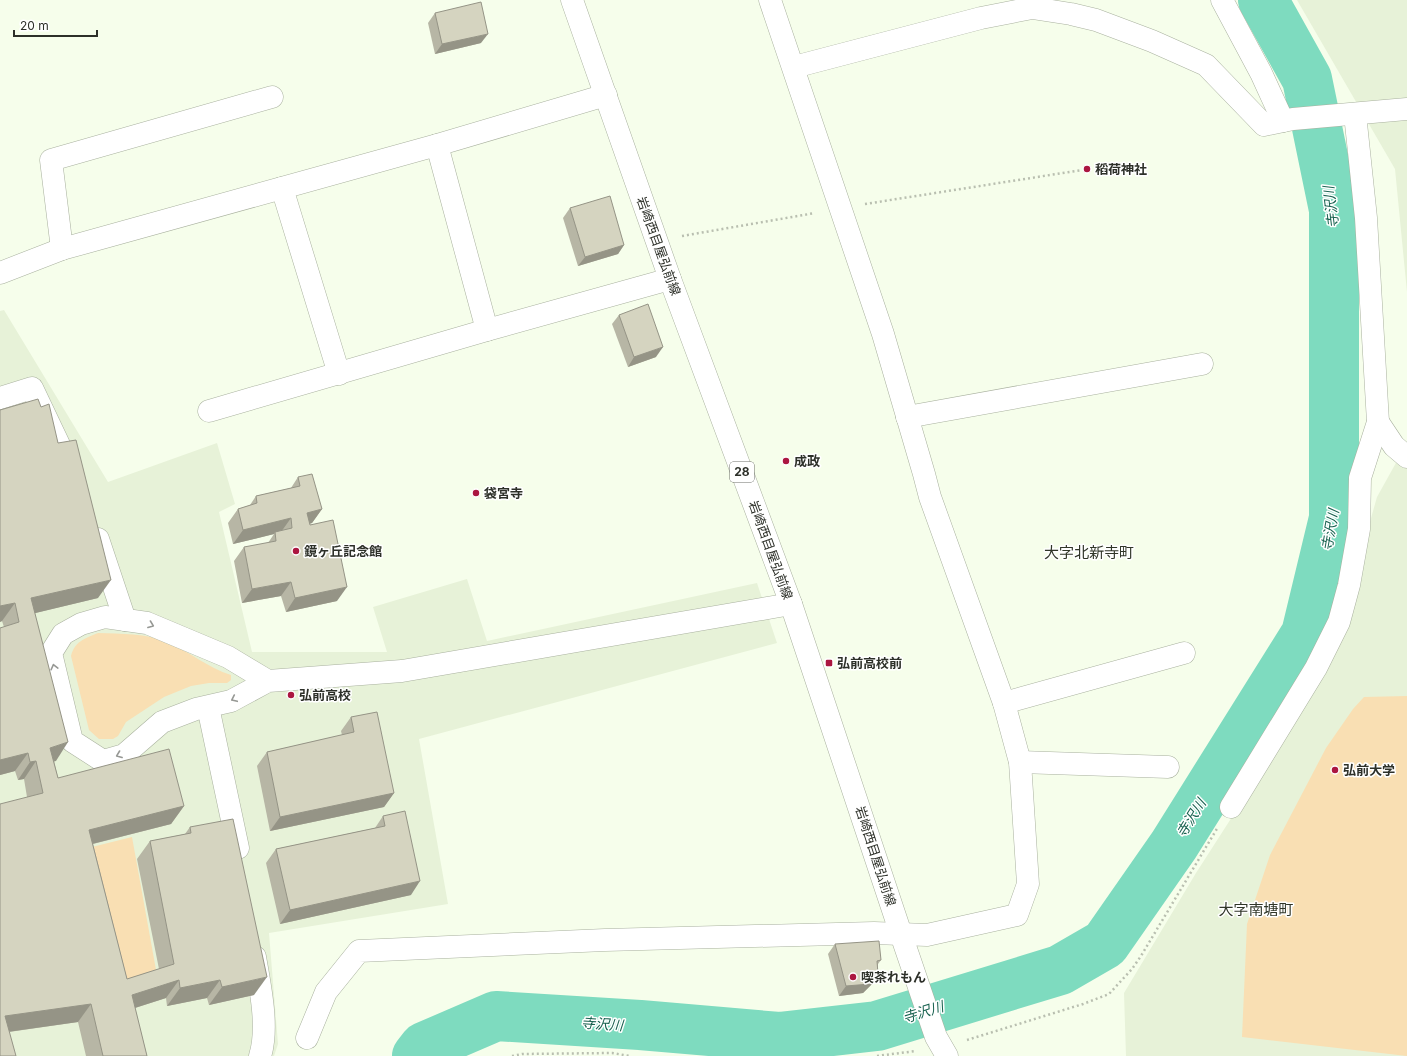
<svg xmlns="http://www.w3.org/2000/svg" width="1407" height="1056" viewBox="0 0 1407 1056" font-family="Inter,'Noto Sans JP',sans-serif">
<style>
.built{fill:#e7f2d8}
.green{fill:#f9dfb3}
.lines{fill:none;stroke-linecap:round;stroke-linejoin:round}
.river{stroke:#7edbbf;stroke-width:50}
.minor-casing{stroke:#a9b19f;stroke-width:23}
.major-casing{stroke:#a9b19f;stroke-width:23}
.path{stroke:#b9bfb0;stroke-width:2.5;stroke-dasharray:2 3;stroke-linecap:butt}
.minor{stroke:#fff;stroke-width:22}
.major{stroke:#fff;stroke-width:22}
.wall{fill:#b7b6a5}
.shaded-wall{fill:#959486}
.building{fill:#d5d4c0;stroke:#959486}
.oneway{stroke:#969894}
.poi-dot{fill:#ab1640;stroke:#fff;stroke-width:1.5}
.labels{text-anchor:middle;stroke-width:3;stroke-linejoin:round;paint-order:stroke}
.shield{fill:#fff;stroke:#6c6e69;stroke-width:1}
.shield-label{font-size:12px;font-weight:bold;fill:#2d3029}
.poi-label{font-size:13px;font-weight:bold;fill:#2d3029;stroke:#fff;text-anchor:start}
.street-label{font-size:13px;fill:#2d3029;stroke:#fff}
.water-label{font-size:14px;font-style:italic;fill:#1a6351;stroke:#fff}
.quarter-label{font-size:15px;fill:#303628;stroke:#fff}
</style>
<rect width="100%" height="100%" fill="#f6feeb"/>
<g class="built">
<polygon points="1297,0 1407,0 1407,292 1395,169"/>
<polygon points="4,310 108,482 217,443 235,504 219,512 252,652 387,652 373,607 467,579 487,641 757,583 777,643 419,739 448,904 269,933 278,1044 274,1056 0,1056 0,311"/>
<polygon points="1407,443 1407,1056 1126,1056 1124,993 1196,873 1329,666 1377,497"/>
</g>
<g class="green">
<path d="M 98,633 C 121,634 146,633 168,642 C 190,652 208,668 231,675 L 231,680 L 227,683 L 209,683 L 191,686 L 164,697 L 126,722 L 118,736 L 113,739 L 99,739 L 89,730 L 71,656 C 75,641 84,639 98,633 Z"/>
<polygon points="1407,696 1407,1056 1242,1037 1247,924 1270,855 1326,748 1353,709 1364,697"/>
<polygon points="132,837 158,981 116,994 80,850"/>
</g>
<g class="lines">
<polyline class="river" points="417,1056 424,1047 496,1016 640,1025 779,1037 877,1026 1060,970 1105,944 1174,845 1306,634 1334,518 1334,210 1307,79 1263,0"/>
<g class="minor-casing">
<g id="minor">
<polyline points="1222,0 1261,73 1283,121"/>
<polyline points="794,67 981,18 1032,8 1071,14 1096,20 1152,41 1206,65 1264,125 1293,119 1407,109"/>
<polyline points="437,145 487,330"/>
<polyline points="282,188 339,374"/>
<polyline points="62,249 51,160 272,97"/>
<polyline points="0,273 62,249 437,145 606,95"/>
<polyline points="0,398 32,388 71,470"/>
<polyline points="209,411 487,330 670,279"/>
<polyline points="907,417 1202,364"/>
<polyline points="1378,422 1394,446 1407,457"/>
<polyline points="98,539 125,620"/>
<polyline points="268,681 228,657 147,623 105,617 81,624 63,634 51,653 72,741 103,761 124,755 162,722 196,709 231,701 268,681 402,671 791,604"/>
<polyline points="1004,703 1184,653"/>
<polyline points="208,707 238,848"/>
<polyline points="1020,762 1168,767"/>
<polyline points="1231,807 1316,668 1339,622 1349,585 1359,529 1360,478 1378,422 1366,218 1355,114"/>
<path d="M 255,957 C 260,986 269,1028 260,1056"/>
<polyline points="307,1038 326,992 359,951 605,940 874,933 927,935 1017,915 1028,884 1020,762 1004,703 930,497 924,474 883,334 770,0"/>
</g>
</g>
<g class="major-casing">
<polyline id="major" points="572,0 670,279 791,604 905,946 936,1037 947,1056"/>
</g>
<g class="path">
<polyline points="865,204 1082,170"/>
<polyline points="682,236 815,213"/>
<polyline points="967,1040 1083,1004 1109,994 1132,969 1141,956 1218,827"/>
<polyline points="512,1056 522,1054 612,1053 630,1056"/>
<polyline points="877,1056 916,1051"/>
</g>
<use href="#minor" class="minor"/>
<use href="#major" class="major"/>
</g>
<g class="wall">
<polygon points="435,13 481,43 435,54 428,23"/>
<polygon points="570,208 624,245 618,254 578,266 563,218"/>
<polygon points="619,315 656,357 628,367 612,324"/>
<polygon points="41,407 58,443 98,598 35,613 56,761 54,761 58,778 184,806 171,824 93,844 127,979 159,969 137,859 150,841 185,834 190,827 254,995 209,1005 207,998 167,1006 166,998 135,1008 147,1056 86,1056 78,1022 9,1032 0,1056 27,797 24,779 18,780 15,771 0,775 0,628 4,627 2,621 0,622 0,410"/>
<polygon points="298,477 322,509 312,523 309,524 337,601 286,612 281,596 242,603 234,561 244,547 268,543 274,534 233,544 228,523 238,509 250,505 256,496 291,488"/>
<polygon points="351,717 394,793 384,807 270,831 257,766 267,752 342,735 341,731"/>
<polygon points="383,816 411,895 280,924 266,863 276,849 375,828"/>
<polygon points="835,944 881,960 878,964 878,974 872,984 863,993 839,996 828,954"/>
</g>
<g class="shaded-wall">
<polygon points="488,34 481,43 435,54 442,44"/>
<polygon points="624,245 618,254 578,266 585,257"/>
<polygon points="663,347 656,357 628,367 634,357"/>
<polygon points="322,509 312,523 298,527 307,513"/>
<polygon points="291,518 281,532 275,532 274,534 233,544 243,530"/>
<polygon points="111,580 98,598 19,617 31,598"/>
<polygon points="291,582 281,596 242,603 252,589"/>
<polygon points="347,587 337,601 286,612 295,598"/>
<polygon points="15,603 2,621 0,622 0,606"/>
<polygon points="68,742 56,761 38,766 50,748"/>
<polygon points="28,753 15,771 0,775 0,760"/>
<polygon points="36,761 24,779 18,780 30,762"/>
<polygon points="394,793 384,807 270,831 280,817"/>
<polygon points="184,806 171,824 76,848 89,830"/>
<polygon points="420,881 411,895 280,924 290,910"/>
<polygon points="878,974 872,984 863,993 839,996 846,986"/>
<polygon points="267,977 254,995 209,1005 222,987"/>
<polygon points="179,980 166,998 119,1013 132,995"/>
<polygon points="220,980 207,998 167,1006 180,988"/>
<polygon points="91,1004 78,1022 0,1033 5,1016"/>
</g>
<g class="building">
<polygon points="481,2 488,34 442,44 435,13"/>
<polygon points="610,196 624,245 585,257 570,208"/>
<polygon points="648,304 663,347 634,357 619,315"/>
<polygon points="38,399 41,407 49,404 58,443 76,440 111,580 31,598 68,742 50,748 58,778 169,749 184,806 89,830 127,979 174,964 150,841 191,833 190,827 233,819 267,977 222,987 220,980 180,988 179,980 132,995 147,1056 103,1056 91,1004 5,1016 16,1056 0,1056 0,804 43,793 36,761 30,762 28,753 0,760 0,628 19,622 15,603 0,606 0,410"/>
<polygon points="312,474 322,509 307,513 310,525 333,520 347,587 295,598 291,582 252,589 244,547 276,541 275,532 292,528 291,518 243,530 238,509 257,503 256,496 300,486 298,477"/>
<polygon points="377,712 394,793 280,817 267,752 354,732 351,717"/>
<polygon points="405,811 420,881 290,910 276,849 385,826 383,816"/>
<polygon points="879,941 881,960 877,961 878,974 870,984 846,986 835,944"/>
</g>
<defs><path id="oneway-chevron" d="M-2-3.5L2.5 0L-2 3.5" fill="none" stroke-width="1.6" stroke-linecap="round" stroke-linejoin="round"/></defs>
<g class="oneway">
<use href="#oneway-chevron" transform="translate(151 625) rotate(21)"/>
<use href="#oneway-chevron" transform="translate(54 667) rotate(-104)"/>
<use href="#oneway-chevron" transform="translate(234 699) rotate(155)"/>
<use href="#oneway-chevron" transform="translate(119 755) rotate(159)"/>
</g>
<g class="poi-dot">
<circle cx="1087" cy="169" r="4"/>
<circle cx="786" cy="461" r="4"/>
<circle cx="476" cy="493" r="4"/>
<circle cx="296" cy="551" r="4"/>
<rect x="825" y="659" width="8" height="8" rx="2"/>
<circle cx="291" cy="695" r="4"/>
<circle cx="1335" cy="770" r="4"/>
<circle cx="853" cy="977" r="4"/>
</g>
<g class="labels">
<rect class="shield" x="730" y="462" width="24" height="20" rx="3"/>
<g class="shield-label">
<text x="742" y="476">28</text>
</g>
<g class="poi-label">
<text x="1095" y="174">稻荷神社</text>
<text x="794" y="466">成政</text>
<text x="484" y="498">袋宮寺</text>
<text x="304" y="556">鏡ヶ丘記念館</text>
<text x="837" y="668">弘前高校前</text>
<text x="299" y="700">弘前高校</text>
<text x="1343" y="775">弘前大学</text>
<text x="861" y="982">喫茶れもん</text>
</g>
<g class="street-label">
<text transform="translate(659 246) rotate(70)" y="5">岩崎西目屋弘前線</text>
<text transform="translate(771 550) rotate(70)" y="5">岩崎西目屋弘前線</text>
<text transform="translate(876 856) rotate(72)" y="5">岩崎西目屋弘前線</text>
</g>
<g class="water-label">
<text transform="translate(1331 207) rotate(-97)" y="5">寺沢川</text>
<text transform="translate(1330 530) rotate(-80)" y="5">寺沢川</text>
<text transform="translate(1191 818) rotate(-58)" y="5">寺沢川</text>
<text transform="translate(923 1012) rotate(-17)" y="5">寺沢川</text>
<text transform="translate(602 1024) rotate(4)" y="5">寺沢川</text>
</g>
<g class="quarter-label">
<text x="1089" y="558">大字北新寺町</text>
<text x="1256" y="915">大字南塘町</text>
</g>
</g>
<path d="M14 30v6h83v-6" fill="none" stroke="#2d3029" stroke-width="2"/>
<text x="20" y="30" font-size="12" fill="#2d3029" stroke="#ffffff" stroke-width="3" paint-order="stroke">20 m</text>
</svg>
